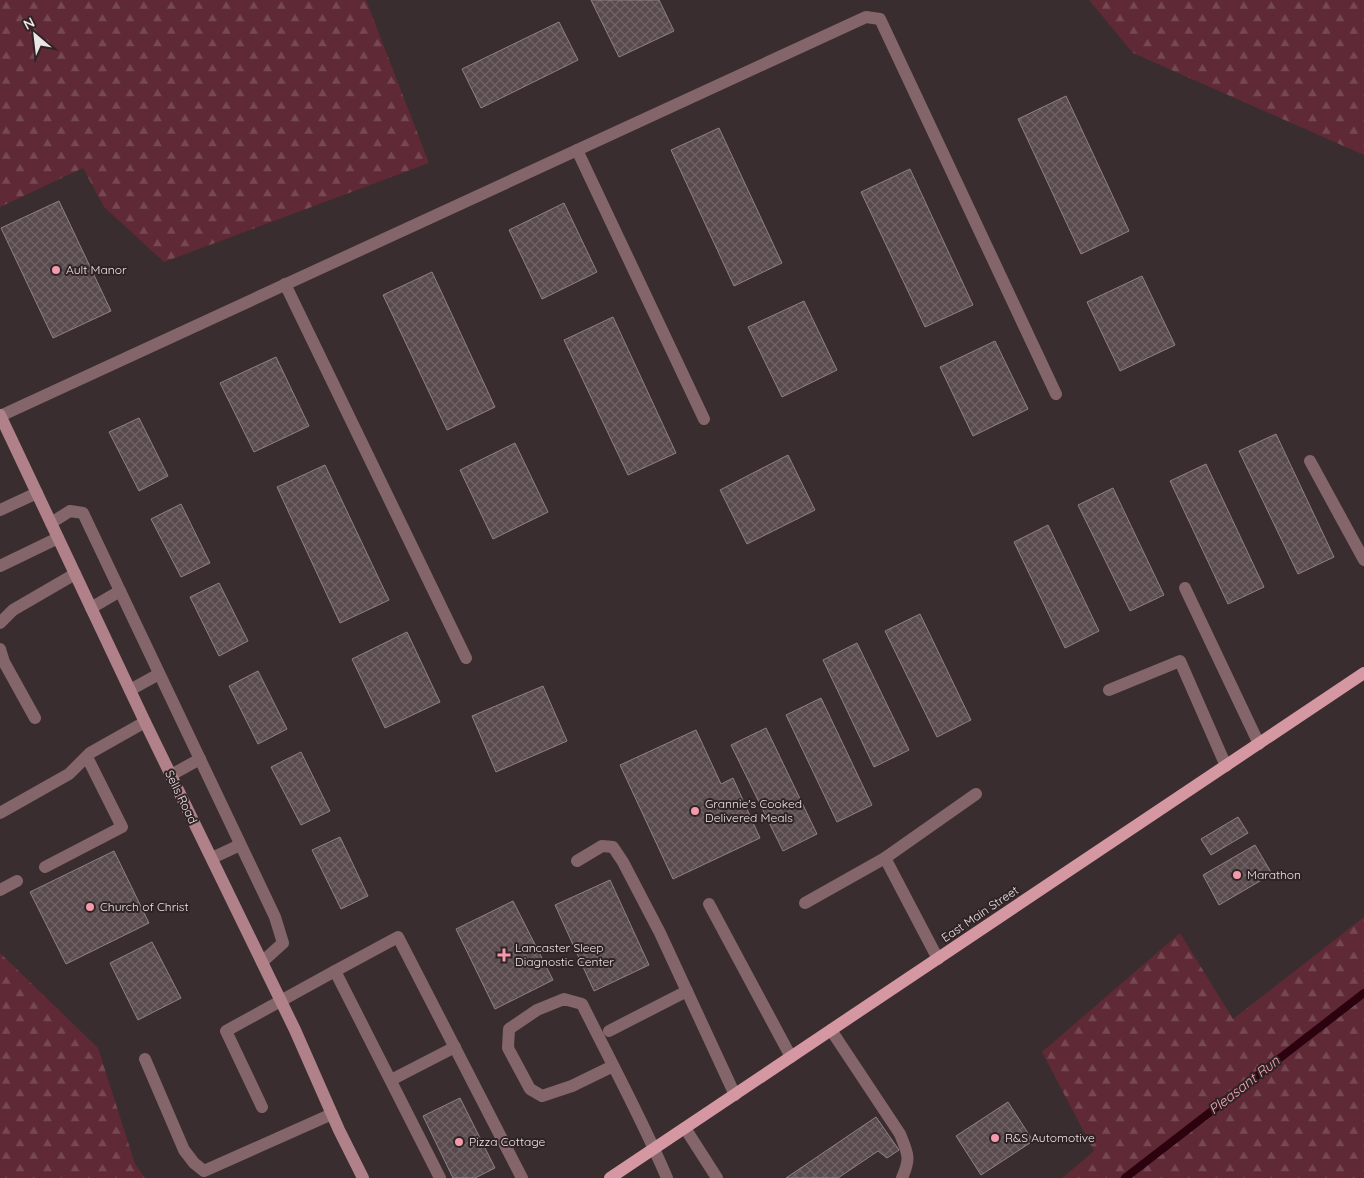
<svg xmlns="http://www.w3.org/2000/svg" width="1364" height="1178" viewBox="0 0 1364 1178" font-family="Quicksand,sans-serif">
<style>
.forest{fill:url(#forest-firs)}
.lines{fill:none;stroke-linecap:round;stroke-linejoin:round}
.stream{stroke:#2d020f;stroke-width:8}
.building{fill:url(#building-cross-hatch);stroke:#8f8083}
.lane{stroke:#83656a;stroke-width:12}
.street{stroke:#83656a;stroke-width:12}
.secondary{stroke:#b1818a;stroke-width:12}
.primary{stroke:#d597a2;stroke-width:12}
.poi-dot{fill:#f39aac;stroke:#302325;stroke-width:2}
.labels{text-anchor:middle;stroke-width:4;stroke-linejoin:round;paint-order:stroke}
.poi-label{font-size:12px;fill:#ede5e6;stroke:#302325;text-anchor:start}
.street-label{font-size:12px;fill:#ede5e6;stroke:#302325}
.water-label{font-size:14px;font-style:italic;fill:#f7a8b7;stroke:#302325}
</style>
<defs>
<pattern id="forest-firs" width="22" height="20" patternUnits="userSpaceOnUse" patternTransform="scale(1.25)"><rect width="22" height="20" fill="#5f2936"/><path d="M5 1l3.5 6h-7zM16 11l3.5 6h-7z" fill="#764853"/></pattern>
<pattern id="building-cross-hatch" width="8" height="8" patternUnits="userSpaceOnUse" patternTransform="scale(1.25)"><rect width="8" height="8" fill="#584a4d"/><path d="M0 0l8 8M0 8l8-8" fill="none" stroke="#706467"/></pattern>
</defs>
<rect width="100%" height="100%" fill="#3a2d2f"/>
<g class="forest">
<polygon points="0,0 366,0 429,163 164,262 104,207 83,168 0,207"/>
<polygon points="1089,0 1364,0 1364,155 1133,53"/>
<polygon points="1364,917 1364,1178 1062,1178 1094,1151 1042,1052 1180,933 1233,1019"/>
<polygon points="0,953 98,1048 135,1164 145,1178 0,1178"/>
</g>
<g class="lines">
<polyline class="stream" points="1125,1178 1364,993"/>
</g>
<g class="building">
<polygon points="591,0 659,0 674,31 619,57"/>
<polygon points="559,22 578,60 481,108 462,69"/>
<polygon points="1066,96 1129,231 1081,254 1018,119"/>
<polygon points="719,128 782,263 734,286 671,150"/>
<polygon points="910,169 973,305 925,327 861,192"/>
<polygon points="59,201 111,311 53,338 1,228"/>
<polygon points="564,203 597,272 542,299 509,230"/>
<polygon points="432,272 495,407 447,430 383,295"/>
<polygon points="1142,276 1175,345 1120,371 1087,302"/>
<polygon points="804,301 837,370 782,397 748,327"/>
<polygon points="613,317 676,453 628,475 564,340"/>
<polygon points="995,341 1028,409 973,436 940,367"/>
<polygon points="276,357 309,426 254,452 220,383"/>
<polygon points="139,418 168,476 139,491 109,432"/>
<polygon points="1276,434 1334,557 1298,574 1239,451"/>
<polygon points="515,443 548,512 493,539 460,470"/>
<polygon points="788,455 815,510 747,544 720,490"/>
<polygon points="1206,464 1264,587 1228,604 1170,481"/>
<polygon points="325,465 389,600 340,623 277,487"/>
<polygon points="1113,488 1164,595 1130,611 1078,505"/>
<polygon points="181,504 210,563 181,577 151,519"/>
<polygon points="1048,525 1099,631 1065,648 1014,542"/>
<polygon points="219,583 248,641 219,656 190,597"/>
<polygon points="920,614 971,720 937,737 885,631"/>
<polygon points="407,632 440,702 385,728 352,659"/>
<polygon points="857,643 909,750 874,767 823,660"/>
<polygon points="258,671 287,729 258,744 229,686"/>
<polygon points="543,686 567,741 496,772 472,716"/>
<polygon points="821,698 872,805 837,822 786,715"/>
<polygon points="766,728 817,834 783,851 731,745"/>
<polygon points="696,730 721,784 733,778 760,838 673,879 620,765"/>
<polygon points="301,752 330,811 301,825 271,767"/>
<polygon points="1238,817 1248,833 1211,855 1201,839"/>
<polygon points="340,837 368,896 341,909 312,850"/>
<polygon points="1255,845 1272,874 1219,905 1203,875"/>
<polygon points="114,851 149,923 66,964 30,892"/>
<polygon points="610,880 649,965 594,991 555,905"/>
<polygon points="513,901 553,980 495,1009 456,929"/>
<polygon points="152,942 181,998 138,1020 110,963"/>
<polygon points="460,1098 495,1168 475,1178 453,1178 423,1116"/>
<polygon points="1008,1102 1033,1141 981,1175 956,1136"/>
<polygon points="876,1117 899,1150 887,1158 878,1151 838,1178 786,1178"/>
</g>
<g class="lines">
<g class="lane">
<polyline points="577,150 704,419"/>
<polyline points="285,284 466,658"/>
<polyline points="0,416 866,17 880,19 1056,394"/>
<polyline points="1310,461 1364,560"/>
<polyline points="0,510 37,493"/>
<polyline points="51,523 70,511 83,513 275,917 283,943 262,962"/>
<polyline points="1185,588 1259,744"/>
<polyline points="91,608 120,591"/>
<polyline points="0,623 13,610 75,574"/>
<polyline points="0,649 4,662 35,718"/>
<polyline points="130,690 159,674"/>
<polyline points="1109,690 1180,661 1226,766"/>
<polyline points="171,775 200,759"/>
<polyline points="0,813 69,774 90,753 145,722"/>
<polyline points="212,858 240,845"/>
<polyline points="577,861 602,846 613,847 623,862 660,933 735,1095"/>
<polyline points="45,867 122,827 87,757"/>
<polyline points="0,890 17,881"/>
<polyline points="805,903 885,858"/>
<polyline points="709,904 791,1057"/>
<polyline points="938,959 885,858 976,794"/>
<path d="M 831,1030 L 900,1134 C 908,1154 911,1158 902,1178"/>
<polyline points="609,1031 687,991"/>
<polyline points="145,1059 184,1150 194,1163 204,1171 332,1114"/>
<path d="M 613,1066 L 572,1086 L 542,1096 L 530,1089 L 508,1048 L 509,1029 L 537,1010 L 564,999 L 582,1004 C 611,1062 642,1119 667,1178"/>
<polyline points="391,1080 455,1047"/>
<polyline points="262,1107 226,1031 335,971"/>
<polyline points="685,1128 717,1178"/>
<polyline points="440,1178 335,971 398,937 522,1178"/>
</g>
<polyline class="street" points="0,566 58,538"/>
<polyline class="secondary" points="0,415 145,722 295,1030 339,1130 363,1178"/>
<polyline class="primary" points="610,1178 1364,673"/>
</g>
<g class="poi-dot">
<circle cx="56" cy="270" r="5"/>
<circle cx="695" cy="811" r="5"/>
<circle cx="1237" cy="875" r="5"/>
<circle cx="90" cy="907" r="5"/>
<path d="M501.5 947.5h5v5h5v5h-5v5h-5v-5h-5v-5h5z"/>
<circle cx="995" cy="1138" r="5"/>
<circle cx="459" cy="1142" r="5"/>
</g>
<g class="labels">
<g class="poi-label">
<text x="66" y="274">Ault Manor</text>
<text x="705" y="808">Grannie's Cooked<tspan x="705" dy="14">Delivered Meals</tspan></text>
<text x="1247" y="879">Marathon</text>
<text x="100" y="911">Church of Christ</text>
<text x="515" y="952">Lancaster Sleep<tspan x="515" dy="14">Diagnostic Center</tspan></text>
<text x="1005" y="1142">R&amp;S Automotive</text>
<text x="469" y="1146">Pizza Cottage</text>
</g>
<g class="street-label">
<text transform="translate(181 797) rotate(64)" y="4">Sells Road</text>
<text transform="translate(980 914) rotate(-34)" y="4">East Main Street</text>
</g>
<g class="water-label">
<text transform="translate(1244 1085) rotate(-38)" y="5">Pleasant Run</text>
</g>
</g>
<g transform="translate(35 35) rotate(332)" stroke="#302325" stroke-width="4" paint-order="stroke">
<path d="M0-4L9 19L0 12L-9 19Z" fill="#ede5e6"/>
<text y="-8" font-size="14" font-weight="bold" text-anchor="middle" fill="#ede5e6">N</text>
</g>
</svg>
